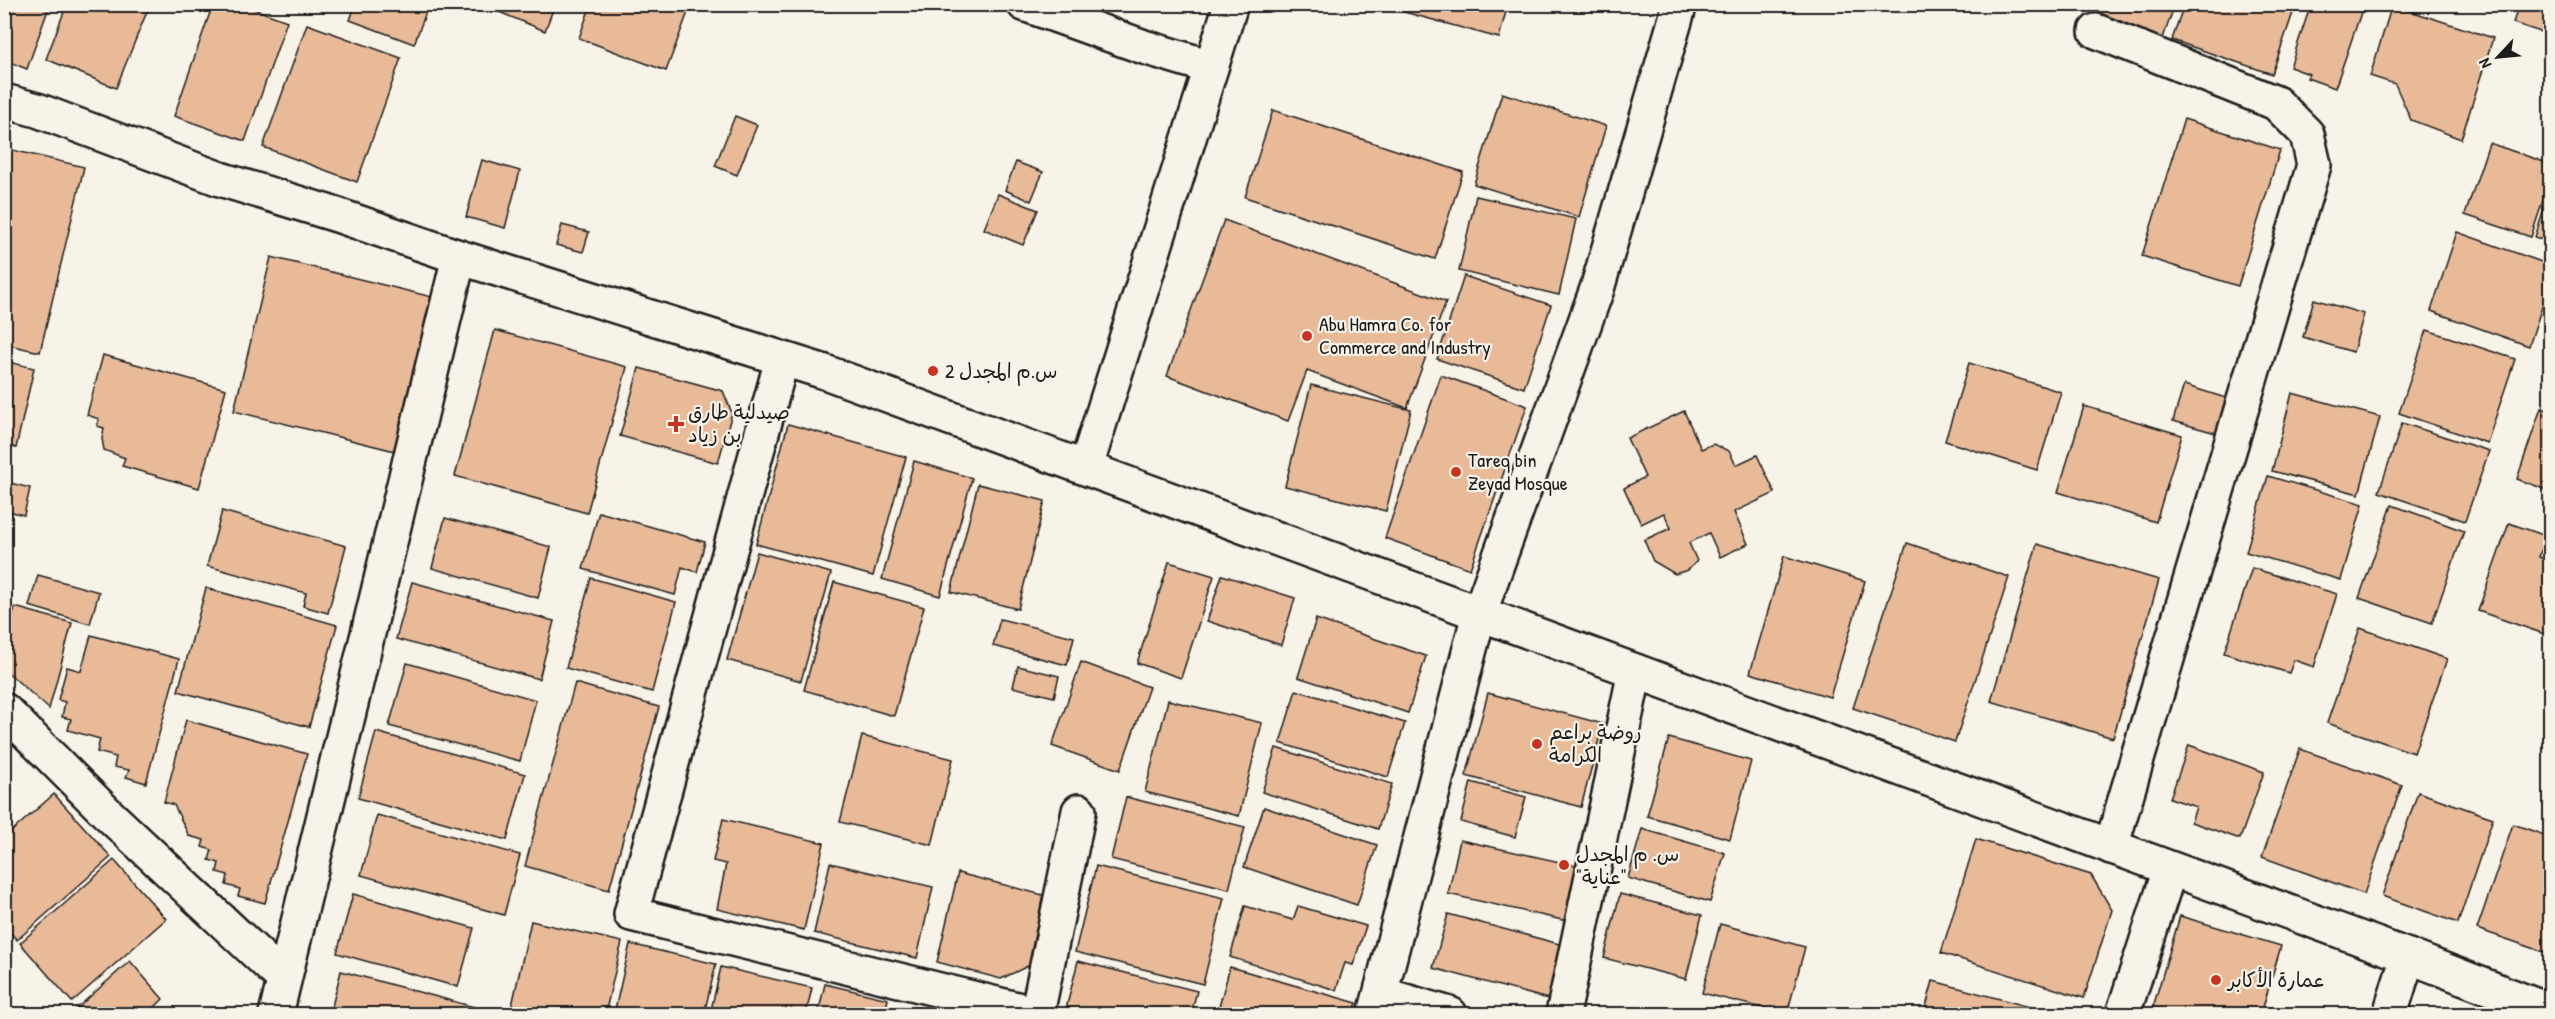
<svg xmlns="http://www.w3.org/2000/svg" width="2555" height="1019" viewBox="0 0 2555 1019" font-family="'Patrick Hand','Playpen Sans Arabic',sans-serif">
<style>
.building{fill:#e8ba98;stroke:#1c1c1c;stroke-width:1.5}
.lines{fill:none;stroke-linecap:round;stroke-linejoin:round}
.minor-casing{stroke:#1c1c1c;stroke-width:38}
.minor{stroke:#f7f3e8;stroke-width:33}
.poi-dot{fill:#c8321e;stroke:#f7f3e8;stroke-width:2}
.labels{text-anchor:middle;stroke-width:4.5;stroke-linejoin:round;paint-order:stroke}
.poi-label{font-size:20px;fill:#1c1c1c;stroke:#f7f3e8;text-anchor:start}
</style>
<rect width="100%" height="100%" fill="#f7f3e8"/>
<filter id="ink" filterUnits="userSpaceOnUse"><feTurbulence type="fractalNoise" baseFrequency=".0167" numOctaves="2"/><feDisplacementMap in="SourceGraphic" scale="12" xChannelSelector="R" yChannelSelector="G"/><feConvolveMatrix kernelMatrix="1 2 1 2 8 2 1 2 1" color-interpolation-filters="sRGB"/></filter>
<g filter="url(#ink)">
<g class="building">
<polygon points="4,4 50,4 27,69 4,60"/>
<polygon points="67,4 150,4 116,88 46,59"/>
<polygon points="213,4 240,4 287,21 245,141 174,116"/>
<polygon points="306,4 322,4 320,10"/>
<polygon points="356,4 429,4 414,44 350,20"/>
<polygon points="480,4 555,4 545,31"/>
<polygon points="584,4 691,4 666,71 579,38 590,7"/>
<polygon points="1181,4 1198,4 1196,10"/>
<polygon points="1375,4 1508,4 1499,38"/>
<polygon points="2101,4 2175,4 2162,41 2097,18"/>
<polygon points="2184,4 2296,4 2272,74 2172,40"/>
<polygon points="2311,4 2364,4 2335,88 2307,78 2309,74 2290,67"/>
<polygon points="2519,4 2550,4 2550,35 2513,23"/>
<polygon points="2392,5 2493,38 2461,139 2411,120 2395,84 2370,76"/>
<polygon points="307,24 401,58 357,182 263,147"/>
<polygon points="1502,93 1606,126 1579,217 1474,184"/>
<polygon points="1273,110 1463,172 1435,259 1245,197"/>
<polygon points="735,116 757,125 737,175 715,166"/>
<polygon points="2184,119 2280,150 2238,286 2142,256"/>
<polygon points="2489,143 2550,164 2550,179 2531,237 2465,215"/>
<polygon points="4,148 84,167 40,352 4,344"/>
<polygon points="482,160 520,171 505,228 466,217"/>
<polygon points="1016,162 1043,172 1031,201 1005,190"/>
<polygon points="2550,191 2550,243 2535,237"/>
<polygon points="998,194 1038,210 1023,245 984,229"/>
<polygon points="1476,196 1576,219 1559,295 1459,271"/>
<polygon points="1224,220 1446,302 1407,408 1307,371 1288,421 1167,376"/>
<polygon points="562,225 589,232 583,252 556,245"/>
<polygon points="2457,232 2550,265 2550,282 2529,346 2431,311"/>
<polygon points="271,257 432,297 395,451 234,411"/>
<polygon points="1464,276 1551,305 1524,388 1437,359"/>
<polygon points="2314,299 2364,314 2353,352 2303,337"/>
<polygon points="495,330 627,367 587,513 455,476"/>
<polygon points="2427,330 2515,359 2487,443 2399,413"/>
<polygon points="103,355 226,389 199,488 122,466 125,458 104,450 102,439 104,428 97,426 99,419 87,415"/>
<polygon points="4,361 34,368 16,448 4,445"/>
<polygon points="1969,363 2061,392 2037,470 1945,441"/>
<polygon points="639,368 723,391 732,413 718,463 620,436"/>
<polygon points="1441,375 1527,406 1470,569 1385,538"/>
<polygon points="1311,385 1411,410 1386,511 1285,486"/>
<polygon points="2184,385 2226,398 2216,433 2173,421"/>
<polygon points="2292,393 2380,417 2359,494 2272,471"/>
<polygon points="2084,406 2182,435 2156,522 2058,492"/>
<polygon points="2541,408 2550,411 2550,491 2517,479"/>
<polygon points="1684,411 1701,449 1713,444 1729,451 1736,465 1757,455 1775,493 1734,512 1748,544 1720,557 1709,533 1689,543 1697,561 1688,570 1675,574 1653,561 1644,540 1671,528 1664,513 1641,524 1624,488 1645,477 1627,438"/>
<polygon points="2402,423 2489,451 2465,521 2379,492"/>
<polygon points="788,424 906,457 873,576 756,544"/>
<polygon points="914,461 972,478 940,596 882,579"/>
<polygon points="4,475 11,476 10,483 30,488 24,515 4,510"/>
<polygon points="2268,476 2363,504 2341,580 2246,552"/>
<polygon points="978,484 1045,501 1018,609 951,592"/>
<polygon points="2392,505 2464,531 2432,623 2359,598"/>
<polygon points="222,511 346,546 328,613 303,606 306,593 207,566"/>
<polygon points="599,512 705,542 697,572 682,567 675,595 583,569"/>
<polygon points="445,518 551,547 538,598 432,568"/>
<polygon points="2509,523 2546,536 2539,557 2550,561 2550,636 2478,611"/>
<polygon points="1907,543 2009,577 1955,742 1853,708"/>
<polygon points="2037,544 2159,580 2113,738 1991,701"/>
<polygon points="757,552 831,573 801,681 727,660"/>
<polygon points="1784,556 1865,581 1830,697 1750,673"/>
<polygon points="1169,562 1214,576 1181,678 1137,663"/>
<polygon points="2252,568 2337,594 2314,667 2294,660 2289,673 2224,653"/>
<polygon points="38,575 99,592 90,624 29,606"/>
<polygon points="1222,575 1295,598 1281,645 1207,621"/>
<polygon points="591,578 676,602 652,692 566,668"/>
<polygon points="412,582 554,621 539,679 396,639"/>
<polygon points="834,582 924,607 894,716 804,690"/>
<polygon points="206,588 337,625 309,727 178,691"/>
<polygon points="15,607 72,623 49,709 4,669 4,644"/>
<polygon points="1000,619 1074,637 1067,665 993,646"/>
<polygon points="1316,619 1426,656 1408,713 1298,677"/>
<polygon points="2360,628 2447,659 2414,753 2327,723"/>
<polygon points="91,635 179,659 146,783 126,777 129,770 114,767 116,757 97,752 100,739 68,730 71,719 62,717 65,702 58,700 67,667 81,671"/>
<polygon points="1081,662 1149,687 1120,770 1052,746"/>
<polygon points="407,663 536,700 520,761 389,726"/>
<polygon points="1018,666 1059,676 1054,697 1013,687"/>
<polygon points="575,683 659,707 609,890 525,866"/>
<polygon points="1296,690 1405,723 1388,777 1280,743"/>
<polygon points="1488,693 1603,724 1581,807 1466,776"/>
<polygon points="1168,700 1262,723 1239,816 1145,792"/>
<polygon points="186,720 307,754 265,903 238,896 240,889 226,885 228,875 217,872 219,863 209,860 212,850 202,847 204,840 189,836 174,805 164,802"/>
<polygon points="376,732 525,774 507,840 358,798"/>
<polygon points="862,736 953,759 932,845 840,822"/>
<polygon points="1669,738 1751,761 1730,839 1647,816"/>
<polygon points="2189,745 2264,772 2240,839 2191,822 2196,807 2170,798"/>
<polygon points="1276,748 1392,784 1378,829 1262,792"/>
<polygon points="2300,749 2402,785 2364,894 2262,857"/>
<polygon points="1471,782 1526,797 1515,837 1461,822"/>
<polygon points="2418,792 2493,818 2458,923 2382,896"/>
<polygon points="54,794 111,857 17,940 4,926 4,838"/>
<polygon points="1126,797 1245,827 1229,889 1111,859"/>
<polygon points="1264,807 1377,845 1357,905 1244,867"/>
<polygon points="377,815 520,855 504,915 361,875"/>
<polygon points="723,819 824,843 804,930 717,909 726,864 713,861"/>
<polygon points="2513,824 2550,837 2550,954 2477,929"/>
<polygon points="1642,829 1725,853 1710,902 1628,878"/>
<polygon points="1976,839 2091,875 2112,910 2084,998 1941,953"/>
<polygon points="1460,840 1578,866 1567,921 1448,894"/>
<polygon points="114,860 166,919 72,1002 20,943"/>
<polygon points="830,863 933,887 917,958 814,933"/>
<polygon points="1096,866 1224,898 1203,984 1075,952"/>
<polygon points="958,873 1043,895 1030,965 1001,979 937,962"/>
<polygon points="353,894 474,928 458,987 337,953"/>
<polygon points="1620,894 1702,915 1686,979 1604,958"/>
<polygon points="1245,906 1293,920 1298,906 1366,926 1353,965 1345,963 1336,990 1230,957"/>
<polygon points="1448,914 1563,945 1548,999 1433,968"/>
<polygon points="2180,916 2281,946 2261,1014 2151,1014"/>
<polygon points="531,921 622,942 605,1014 532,1014 511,1010"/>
<polygon points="1720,924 1805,947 1787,1014 1702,993"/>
<polygon points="630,944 716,964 704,1014 614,1014"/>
<polygon points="130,961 163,999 148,1014 81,1014 76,1009"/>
<polygon points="1078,961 1197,991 1191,1014 1065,1013"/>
<polygon points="721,967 812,988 806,1014 710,1014"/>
<polygon points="1230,967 1357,1003 1353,1014 1217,1014"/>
<polygon points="341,971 478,1008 476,1014 330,1014"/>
<polygon points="1933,981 2056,1014 1924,1014"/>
<polygon points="825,984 888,999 885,1014 818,1014"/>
</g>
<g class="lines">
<g class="minor-casing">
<g id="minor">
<polyline points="1024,4 1144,47 1211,67"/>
<polyline points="2096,31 2276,103 2307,134 2314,165 2111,847"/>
<polyline points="4,101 37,110 220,179 337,215 459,257 825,372 2408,956 2550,1011"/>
<polyline points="782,359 631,914 1037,1014"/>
<polyline points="1086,467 1231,4"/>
<polyline points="4,710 108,814 284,979"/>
<polyline points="1381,994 1450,1014"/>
<polyline points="276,1014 459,257"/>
<polyline points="1037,1014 1079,811"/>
<polyline points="1375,1014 1479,614 1597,289 1680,4"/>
<polyline points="1563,1014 1635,671"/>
<polyline points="2123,1014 2170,869"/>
<polyline points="2390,1014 2408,956"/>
</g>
</g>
<use href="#minor" class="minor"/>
</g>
</g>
<g class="poi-dot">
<circle cx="1307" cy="336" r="6"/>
<circle cx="933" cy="371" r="6"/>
<path d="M673 415h6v6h6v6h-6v6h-6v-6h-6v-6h6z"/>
<circle cx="1456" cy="472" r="6"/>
<circle cx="1537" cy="744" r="6"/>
<circle cx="1564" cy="865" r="6"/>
<circle cx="2216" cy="980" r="6"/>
</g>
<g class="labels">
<g class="poi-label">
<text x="1319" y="331">Abu Hamra Co. for<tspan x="1319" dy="23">Commerce and Industry</tspan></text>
<text x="945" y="378">س.م المجدل 2</text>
<text x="688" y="419">صيدلية طارق<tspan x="688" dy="23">بن زياد</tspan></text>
<text x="1468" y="467">Tareq bin<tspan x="1468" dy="23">Zeyad Mosque</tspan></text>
<text x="1549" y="739">روضة براعم<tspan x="1549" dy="23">الكرامة</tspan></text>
<text x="1576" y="861">س. م المجدل<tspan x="1576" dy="23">"عناية"</tspan></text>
<text x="2228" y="987">عمارة الأكابر</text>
</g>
</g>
<rect width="2555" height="1019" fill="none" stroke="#f7f3e8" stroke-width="24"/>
<rect x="12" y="12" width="2531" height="995" fill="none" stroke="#1c1c1c" stroke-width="2" filter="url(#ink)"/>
<g transform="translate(2498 57) rotate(244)" stroke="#f7f3e8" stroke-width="4.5" paint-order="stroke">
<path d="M0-4.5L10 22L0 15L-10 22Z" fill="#1c1c1c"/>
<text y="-9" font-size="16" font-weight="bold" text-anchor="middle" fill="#1c1c1c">N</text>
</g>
</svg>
